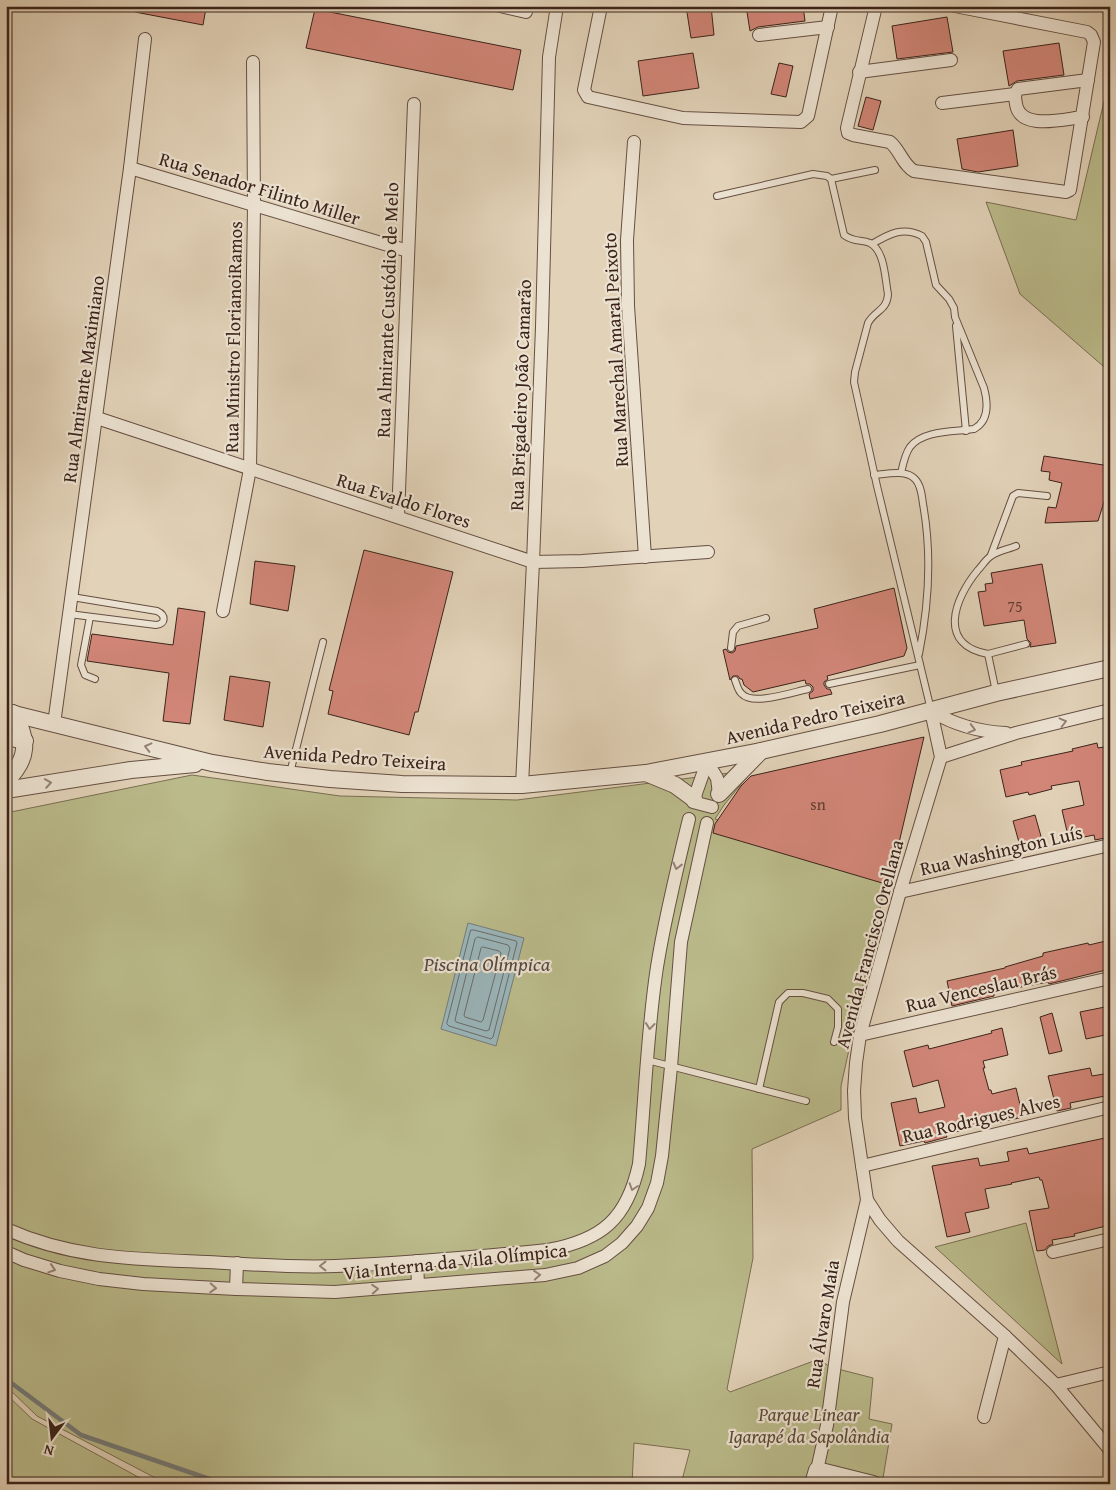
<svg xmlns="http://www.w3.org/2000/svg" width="1116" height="1490" viewBox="0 0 1116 1490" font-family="'Gentium Book Plus',serif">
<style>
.green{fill:#baba8a;stroke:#7a6e52}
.water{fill:#9ab5ba;stroke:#747b7a}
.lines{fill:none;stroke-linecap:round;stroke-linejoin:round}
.shore{stroke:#6a6c6a;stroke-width:1}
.stream{stroke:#747b7a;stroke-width:4.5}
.building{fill:#d28678;stroke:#3b231a}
.service-casing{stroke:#654f42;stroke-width:8}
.minor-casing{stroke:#654f42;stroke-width:14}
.tertiary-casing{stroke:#654f42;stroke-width:18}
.service{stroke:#ece2d1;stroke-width:6}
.minor{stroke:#ece2d1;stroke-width:12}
.tertiary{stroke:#ece2d1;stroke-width:16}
.oneway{stroke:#948276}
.labels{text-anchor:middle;stroke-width:4.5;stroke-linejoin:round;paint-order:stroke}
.number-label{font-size:16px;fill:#613c32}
.street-label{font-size:19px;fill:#3b231a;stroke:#ece2d1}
.park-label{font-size:19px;font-style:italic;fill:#5b4936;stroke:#ece2d1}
.water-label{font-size:20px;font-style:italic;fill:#534842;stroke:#ece2d1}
</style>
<rect width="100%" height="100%" fill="#e2d2b8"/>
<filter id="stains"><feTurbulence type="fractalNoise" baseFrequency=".004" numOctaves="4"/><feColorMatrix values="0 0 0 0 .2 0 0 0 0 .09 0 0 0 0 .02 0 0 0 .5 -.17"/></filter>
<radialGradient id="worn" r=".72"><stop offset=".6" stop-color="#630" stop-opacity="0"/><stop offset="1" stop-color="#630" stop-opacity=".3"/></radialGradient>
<g class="green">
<polygon points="1110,76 1110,372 1020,294 986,202 1076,220"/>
<polygon points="753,770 724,805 715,819 888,872 841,1086 841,1110 752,1149 753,1258 727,1389 730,1392 819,1359 830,1367 873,1378 869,1419 892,1424 882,1484 681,1484 690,1450 634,1443 632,1484 167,1484 37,1416 6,1386 6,813 192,775 340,796 517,800"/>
<polygon points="1026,1223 1062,1364 935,1247"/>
<polygon points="6,1394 32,1419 151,1484 6,1484"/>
</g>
<polygon class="water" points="468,923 524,938 496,1046 441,1029"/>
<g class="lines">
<g class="shore">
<polygon points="471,930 474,930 516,941 517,943 493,1037 491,1039 449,1026 447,1024"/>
<polygon points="478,937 508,945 510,948 489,1030 486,1031 456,1022 455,1020 475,939"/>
<polygon points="483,947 499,951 501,953 483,1020 481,1022 465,1017 464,1015 481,948"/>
</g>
<g class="stream">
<polyline points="1088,6 1110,12"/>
<polyline points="6,1379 81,1435 224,1484"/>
</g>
</g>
<g class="building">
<polygon points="136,6 196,6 206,8 203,25 135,12"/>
<polygon points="686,6 711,6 714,35 691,38"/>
<polygon points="746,6 803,6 805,21 758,27 750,31"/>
<polygon points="315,9 521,50 513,90 306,48"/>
<polygon points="947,17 953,52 897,59 892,26"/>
<polygon points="1059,43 1064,75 1017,81 1009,86 1003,51"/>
<polygon points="693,53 699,88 643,96 638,61"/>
<polygon points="779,63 793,66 786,97 771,94"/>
<polygon points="866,97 881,101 873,130 858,126"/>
<polygon points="1013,130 1018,166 978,172 962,169 957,139"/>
<polygon points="1044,456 1110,466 1110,483 1098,521 1045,523 1048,507 1056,508 1062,483 1049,480 1050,472 1041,471"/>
<polygon points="364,550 453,572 418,712 415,712 409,735 328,714 333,691 329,690"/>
<polygon points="255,561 295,566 288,611 250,604"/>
<polygon points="1042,564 1056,643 1030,647 1031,643 1027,639 1024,620 984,626 978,592 986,591 985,584 993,583 991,573"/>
<polygon points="894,588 907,648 904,656 827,676 828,679 824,682 824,685 827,689 830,689 832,694 810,699 809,694 813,691 813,687 810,684 806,684 805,680 753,692 744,685 742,679 740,679 738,676 733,676 730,680 723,650 726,649 728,652 732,653 735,651 736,646 818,628 814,609"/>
<polygon points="178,608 205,612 190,724 163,721 169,673 87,661 92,634 173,645"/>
<polygon points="230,676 270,682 263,727 224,720"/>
<polygon points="924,737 889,885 713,833 715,824 741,786 751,776"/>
<polygon points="1097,743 1098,748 1110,746 1110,837 1095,840 1094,835 1069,840 1062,810 1084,805 1079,781 1051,786 1052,789 1029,795 1028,792 1006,797 1000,770 1022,765 1021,762 1073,751 1072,749"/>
<polygon points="1035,815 1044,847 1022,853 1013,821"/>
<polygon points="1110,940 1110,969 1049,984 1048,982 994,992 994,996 952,1006 947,981 1005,968 1005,967 1043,956 1043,953 1088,943 1089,945"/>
<polygon points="1110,1006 1110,1034 1086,1039 1080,1012"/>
<polygon points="1052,1013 1062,1051 1049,1054 1040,1017"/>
<polygon points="1002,1028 1008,1055 983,1061 985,1068 983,1068 989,1090 991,1090 992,1094 1016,1088 1023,1117 946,1134 947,1137 925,1143 924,1141 900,1146 891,1103 916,1098 919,1113 945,1107 938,1080 913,1087 904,1051 928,1045 929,1049 992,1033 991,1031"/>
<polygon points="1090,1068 1092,1076 1110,1073 1110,1095 1070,1103 1071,1108 1057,1111 1048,1076"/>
<polygon points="1105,1138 1110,1158 1110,1225 1074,1234 1075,1236 1052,1240 1053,1244 1048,1246 1045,1250 1037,1251 1029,1211 1049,1208 1042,1180 1040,1180 1039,1177 1011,1183 1012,1184 985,1189 989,1208 965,1213 970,1232 947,1237 932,1166 978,1158 980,1166 1009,1161 1007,1152 1027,1148 1029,1154"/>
</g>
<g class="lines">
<g class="service-casing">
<g id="service">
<polyline points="831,179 875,170"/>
<path d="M 717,196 L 813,174 L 827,176 L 831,179 L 844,235 C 855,243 861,239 870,243 C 885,251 885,279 888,294 C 887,311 875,310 868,323 L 855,372 L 854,382 L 877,486 L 931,710"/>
<path d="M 872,244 C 889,234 903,226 922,236 L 926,242 L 936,285 L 949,299 L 954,308 L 955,317 L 984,388 C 988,403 989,421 974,429 C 954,432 923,430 910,447 C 905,454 903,464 901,473"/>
<polyline points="956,326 966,431"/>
<path d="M 874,475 C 886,474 906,469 915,479 C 921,485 922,496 923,504 C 932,554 929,604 919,654"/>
<polyline points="991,555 1013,496 1018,493 1047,496"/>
<path d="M 69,614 L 156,625 C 166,624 166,615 157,611 L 72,597"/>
<polyline points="90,617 81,665 85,675 95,679"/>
<polyline points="731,648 733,632 738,626 766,618"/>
<path d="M 988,654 C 937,645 954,599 978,570 C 982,566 986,559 991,556 C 997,551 1009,549 1016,546"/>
<path d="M 735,680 C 737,685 738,691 742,694 C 753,706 793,692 808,689"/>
<polyline points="829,684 920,665"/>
<polyline points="996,692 988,654 1026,644"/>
<polyline points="290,773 323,642"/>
<polyline points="647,1060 806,1101"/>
<polyline points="759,1089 779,1002 788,993 803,993 828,999 838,1009 838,1027 834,1042"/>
</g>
</g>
<g class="minor-casing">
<g id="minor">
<polyline points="500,6 526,12"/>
<polyline points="601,6 584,90 588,97 683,118 801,122 808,116 832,6"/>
<path d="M 876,6 L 847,128 L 848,133 L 853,135 L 890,142 C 900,150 903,165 914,171 L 1066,192 L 1070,190 L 1094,42 L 1091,35 L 1087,32 L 955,6"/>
<polyline points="759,35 828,27"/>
<polyline points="859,72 951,60"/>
<polyline points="942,103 1015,94"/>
<path d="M 1083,117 C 1063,119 1020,131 1016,104 C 1015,98 1014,94 1018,89 L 1088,80"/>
<polyline points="634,142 627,240 628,306 645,557"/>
<polyline points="130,168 408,251"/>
<polyline points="97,418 533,562 582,561 708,552"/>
<polyline points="398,517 414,104"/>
<polyline points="223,611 250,469 254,206 253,62"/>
<polyline points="931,711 941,757 900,892 860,1035 856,1063 854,1091 855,1118 867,1200 880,1220 898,1241 1005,1336 1056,1385 1110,1450"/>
<path d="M 931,711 C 955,725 978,732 1006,733"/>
<polyline points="54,724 130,168 145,39"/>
<polyline points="941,757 1016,733 1110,710"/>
<polyline points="707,762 717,778 719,794"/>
<polyline points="522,785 533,562 542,327 549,57 557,6"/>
<polyline points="694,799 707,762"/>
<polyline points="693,802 712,807"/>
<polyline points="900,892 1110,845"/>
<polyline points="860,1035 1110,978"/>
<polyline points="862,1166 1110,1107"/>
<path d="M 6,1229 C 73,1259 135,1259 207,1262 C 250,1264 293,1268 336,1266 C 406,1263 477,1257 548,1250 C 602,1240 627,1219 639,1164 C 645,1099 647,1032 657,967 C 665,917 677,868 689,819"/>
<polyline points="6,1252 24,1260 60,1271 99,1279 143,1284 236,1289 335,1292 545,1275 578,1268 605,1256 622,1243 637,1226 648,1208 657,1183 662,1156 671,1067 681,942 707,823"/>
<polyline points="1053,1252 1110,1239"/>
<polyline points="417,1261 418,1285"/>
<polyline points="236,1289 237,1263"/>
<polyline points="1056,1385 1110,1372"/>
<polyline points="984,1417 1005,1336"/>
<polyline points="817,1470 827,1425 843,1302 867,1200"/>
</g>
</g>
<g class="tertiary-casing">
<g id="tertiary">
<polyline points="6,712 212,763 268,772 330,779 402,784 522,785 646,773 761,751 880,724 996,693 1110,668"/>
<polyline points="6,737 25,741"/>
<polyline points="646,773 675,785 694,799"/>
<path d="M 6,781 C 29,759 29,739 13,713"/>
<polyline points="6,790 131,770 195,764"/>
<polyline points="719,794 761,751"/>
<polyline points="813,1484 817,1470 873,1484"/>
</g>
</g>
<use href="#service" class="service"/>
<use href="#minor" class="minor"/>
<use href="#tertiary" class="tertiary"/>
</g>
<defs><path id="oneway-chevron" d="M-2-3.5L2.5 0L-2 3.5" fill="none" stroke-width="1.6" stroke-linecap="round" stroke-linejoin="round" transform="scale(1.25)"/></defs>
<g class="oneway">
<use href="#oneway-chevron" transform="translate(1063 722) rotate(-14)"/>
<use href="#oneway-chevron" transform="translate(972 729) rotate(15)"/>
<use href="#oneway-chevron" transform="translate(148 747) rotate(-166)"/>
<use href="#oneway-chevron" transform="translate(48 783) rotate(-9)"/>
<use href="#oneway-chevron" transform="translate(677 866) rotate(104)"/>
<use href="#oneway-chevron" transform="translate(650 1026) rotate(96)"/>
<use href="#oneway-chevron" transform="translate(633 1187) rotate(108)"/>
<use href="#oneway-chevron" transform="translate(323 1266) rotate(-180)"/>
<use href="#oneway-chevron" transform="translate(52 1269) rotate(18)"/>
<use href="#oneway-chevron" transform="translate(537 1275) rotate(-5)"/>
<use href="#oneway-chevron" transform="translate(213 1288) rotate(3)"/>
<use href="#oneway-chevron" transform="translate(375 1289) rotate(-4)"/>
</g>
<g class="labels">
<g class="number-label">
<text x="1015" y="612">75</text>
<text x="818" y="810">sn</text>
</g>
<g class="street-label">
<text transform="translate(260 188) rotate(17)" y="7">Rua Senador Filinto Miller</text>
<text transform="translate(387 310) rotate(-88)" y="7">Rua Almirante Custódio de Melo</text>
<text transform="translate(233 337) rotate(-89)" y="7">Rua Ministro FlorianoiRamos</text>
<text transform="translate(615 350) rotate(-93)" y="7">Rua Marechal Amaral Peixoto</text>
<text transform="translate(83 379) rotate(-82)" y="7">Rua Almirante Maximiano</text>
<text transform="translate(520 395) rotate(-88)" y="7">Rua Brigadeiro João Camarão</text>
<text transform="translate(404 500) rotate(18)" y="7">Rua Evaldo Flores</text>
<text transform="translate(815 717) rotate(-13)" y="7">Avenida Pedro Teixeira</text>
<text transform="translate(355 757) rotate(4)" y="7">Avenida Pedro Teixeira</text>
<text transform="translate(1001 850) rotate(-13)" y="7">Rua Washington Luís</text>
<text transform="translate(869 944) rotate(-75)" y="7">Avenida Francisco Orellana</text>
<text transform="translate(981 988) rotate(-13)" y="7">Rua Venceslau Brás</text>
<text transform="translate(981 1118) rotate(-13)" y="7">Rua Rodrigues Alves</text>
<text transform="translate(455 1261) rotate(-6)" y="7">Via Interna da Vila Olímpica</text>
<text transform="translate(822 1324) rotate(-81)" y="7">Rua Álvaro Maia</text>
</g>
<g class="park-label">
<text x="809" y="1421">Parque Linear<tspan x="809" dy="22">Igarapé da Sapolândia</tspan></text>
</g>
<g class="water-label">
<text x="487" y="971">Piscina Olímpica</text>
</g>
</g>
<rect width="1116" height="1490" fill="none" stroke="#e2d2b8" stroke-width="25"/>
<rect x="8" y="8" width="1101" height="1475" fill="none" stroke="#3b231a" stroke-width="2.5"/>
<rect x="12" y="12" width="1091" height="1465" fill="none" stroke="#3b231a"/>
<g transform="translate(52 1438) rotate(195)" stroke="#ece2d1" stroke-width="4" paint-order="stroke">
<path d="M0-4L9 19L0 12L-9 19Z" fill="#3b231a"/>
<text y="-8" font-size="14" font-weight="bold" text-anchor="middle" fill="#3b231a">N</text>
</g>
<rect width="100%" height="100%" filter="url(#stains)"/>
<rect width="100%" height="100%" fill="url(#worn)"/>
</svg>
